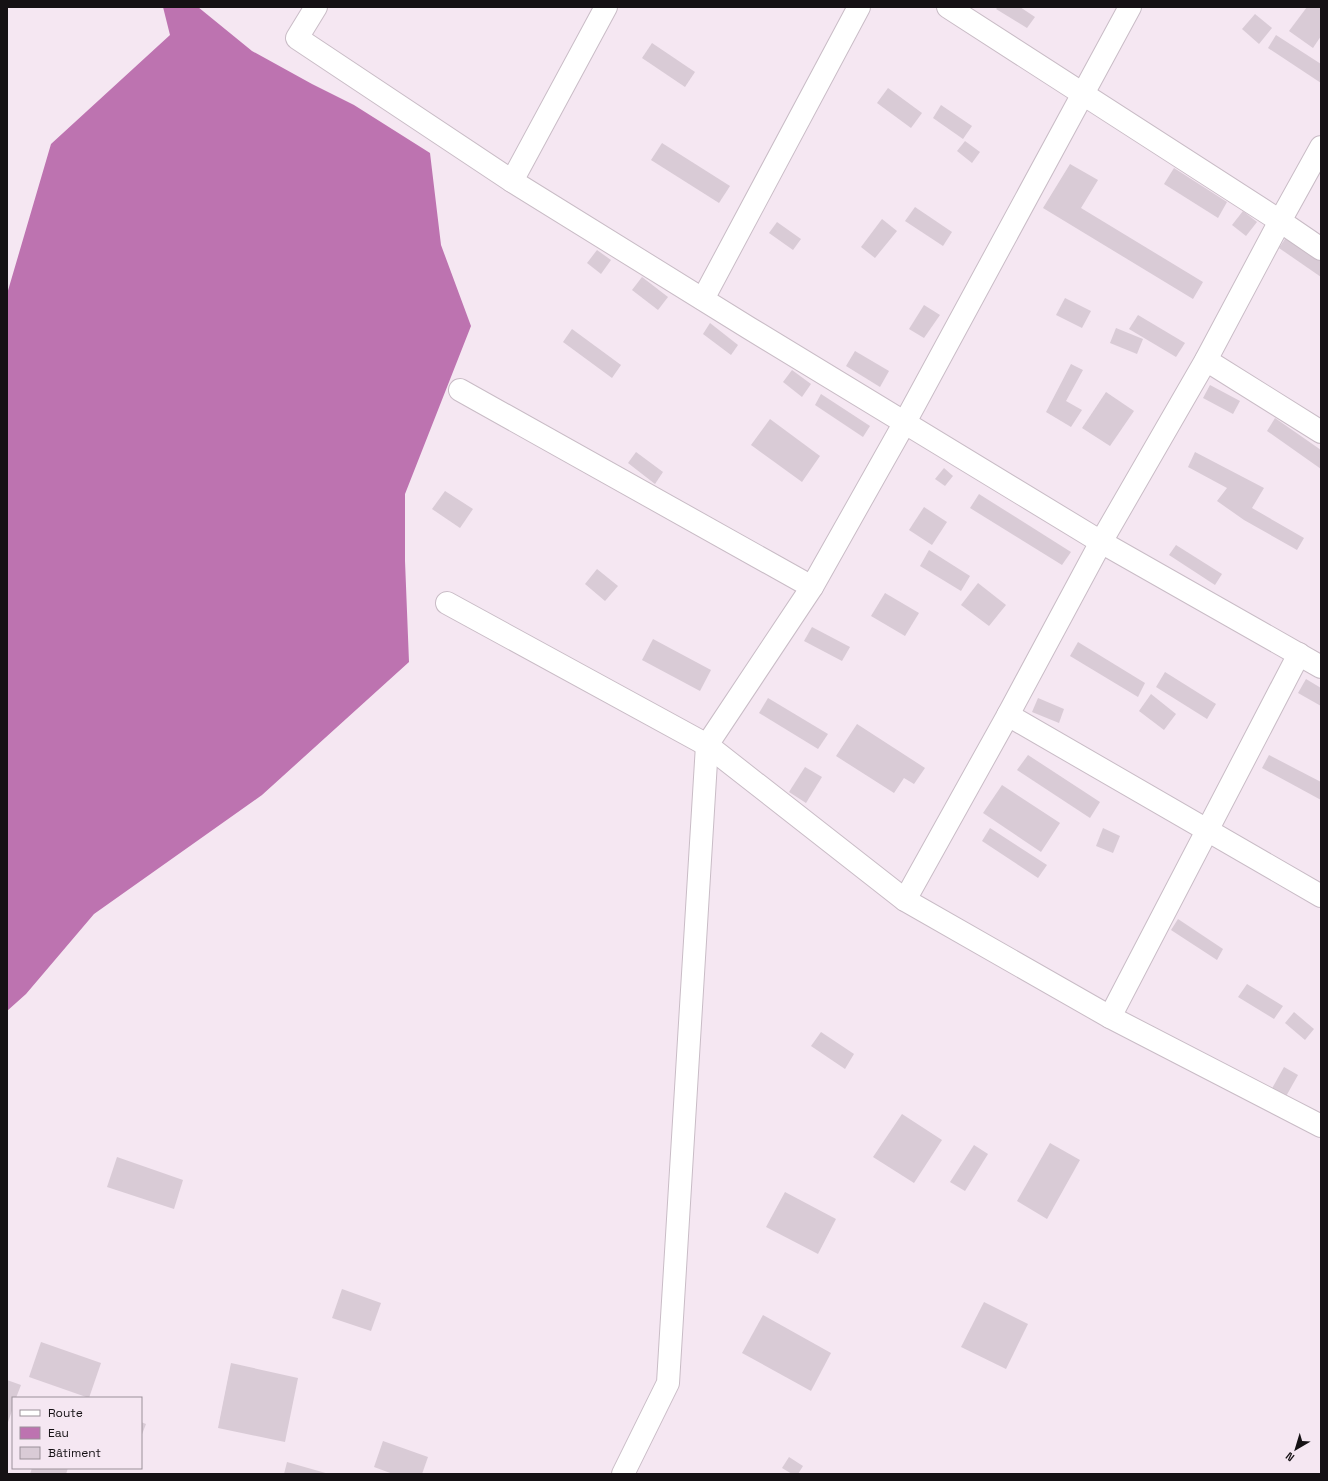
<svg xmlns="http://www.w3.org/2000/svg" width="1328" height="1481" viewBox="0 0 1328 1481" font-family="'Space Grotesk',sans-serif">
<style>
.water{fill:#bd73b0}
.building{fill:#d9cbd6}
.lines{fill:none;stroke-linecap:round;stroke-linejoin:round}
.street-casing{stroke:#c9bcc6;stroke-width:24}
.street{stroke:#fff;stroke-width:22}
</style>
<rect width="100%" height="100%" fill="#f5e7f2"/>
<polygon class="water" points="163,7 198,7 252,51 312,84 354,105 430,153 441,245 471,326 405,494 405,561 409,662 262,795 94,914 26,994 7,1011 7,294 51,144 170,35"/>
<g class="building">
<polygon points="998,7 1020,7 1035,17 1027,28 996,9"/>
<polygon points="1307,7 1321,7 1321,36 1313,48 1289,31"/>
<polygon points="1255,14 1272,28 1259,44 1242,29"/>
<polygon points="1276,35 1321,64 1321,83 1268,48"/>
<polygon points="652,43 695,72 685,87 642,58"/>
<polygon points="888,88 922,113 911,128 877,103"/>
<polygon points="941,105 972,126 963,139 933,118"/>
<polygon points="965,141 980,152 972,163 957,151"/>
<polygon points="662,143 730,186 719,203 651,160"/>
<polygon points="1070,164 1098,180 1081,208 1203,282 1193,299 1043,208"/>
<polygon points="1174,168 1227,202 1218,218 1164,184"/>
<polygon points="915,207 952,232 943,246 905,221"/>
<polygon points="1243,211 1257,222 1246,236 1232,225"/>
<polygon points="882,219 897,231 875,258 861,247"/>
<polygon points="777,222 801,239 793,250 769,233"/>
<polygon points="1289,233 1321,254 1321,277 1279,248"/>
<polygon points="597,250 611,260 601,274 587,263"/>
<polygon points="642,277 668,297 658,310 632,290"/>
<polygon points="1065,298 1091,311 1082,328 1056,315"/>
<polygon points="924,305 940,315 924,338 909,329"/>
<polygon points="1138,315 1185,343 1176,357 1129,329"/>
<polygon points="710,323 738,345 731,355 703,334"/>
<polygon points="1116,328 1143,339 1137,354 1110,343"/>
<polygon points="572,329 621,365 612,378 563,342"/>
<polygon points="855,351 889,371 880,387 846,366"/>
<polygon points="1071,364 1083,370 1066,401 1082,410 1071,427 1046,412"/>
<polygon points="792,370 811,384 802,397 783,382"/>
<polygon points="1210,385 1240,401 1233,414 1203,398"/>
<polygon points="1106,392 1134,411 1110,446 1082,428"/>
<polygon points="821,394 870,426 863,437 815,405"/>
<polygon points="1275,418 1321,450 1321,469 1267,431"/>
<polygon points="770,419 820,456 802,482 751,445"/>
<polygon points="636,452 663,472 655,484 628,463"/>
<polygon points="1195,452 1264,488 1252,508 1304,538 1297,550 1244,520 1217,501 1227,488 1188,467"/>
<polygon points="944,468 953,476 945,486 935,479"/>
<polygon points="445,491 473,509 460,528 432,509"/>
<polygon points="979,494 1071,552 1062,565 970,508"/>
<polygon points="924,507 947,522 932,545 909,530"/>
<polygon points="1176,545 1222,574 1215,585 1169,555"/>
<polygon points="929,550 970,576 961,591 920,566"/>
<polygon points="597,569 618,586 605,601 585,584"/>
<polygon points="978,583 1006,605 989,626 961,605"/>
<polygon points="885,593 919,613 905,636 871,616"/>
<polygon points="812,627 850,647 842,661 804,641"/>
<polygon points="653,639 711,670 700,691 642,660"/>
<polygon points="1078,642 1145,683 1138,697 1070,656"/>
<polygon points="1165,672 1216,704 1207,719 1156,687"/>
<polygon points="1306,679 1321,688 1321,706 1298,693"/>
<polygon points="1151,694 1176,714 1164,730 1139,711"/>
<polygon points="768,698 828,734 818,749 759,713"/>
<polygon points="1038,698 1064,709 1059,723 1032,712"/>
<polygon points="857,724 925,768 914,784 904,778 894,793 836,756"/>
<polygon points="1028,755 1100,802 1090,818 1017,770"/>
<polygon points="1269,755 1321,782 1321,800 1262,768"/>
<polygon points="805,767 822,777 806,803 789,792"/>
<polygon points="1002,785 1060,823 1041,852 983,813"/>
<polygon points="990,828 1047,865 1038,878 982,841"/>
<polygon points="1103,828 1120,836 1113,853 1096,846"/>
<polygon points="1178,919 1223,949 1217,960 1171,930"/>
<polygon points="1247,984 1283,1006 1274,1019 1238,997"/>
<polygon points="1294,1012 1314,1029 1305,1040 1285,1023"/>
<polygon points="821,1032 854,1054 845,1069 811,1046"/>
<polygon points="1284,1067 1298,1075 1280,1107 1266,1099"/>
<polygon points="902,1114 942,1140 914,1183 873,1157"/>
<polygon points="1050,1143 1080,1160 1047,1219 1017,1201"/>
<polygon points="974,1145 988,1154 965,1191 950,1182"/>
<polygon points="117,1157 183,1180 174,1209 107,1187"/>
<polygon points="785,1192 836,1219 818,1254 766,1227"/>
<polygon points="342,1289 381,1303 371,1331 332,1318"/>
<polygon points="984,1302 1028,1324 1006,1369 961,1347"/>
<polygon points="763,1315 831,1353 811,1391 742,1353"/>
<polygon points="41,1342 101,1363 89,1398 29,1377"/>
<polygon points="231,1363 298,1378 285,1442 218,1428"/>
<polygon points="7,1380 21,1385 16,1398 13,1398 13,1408 7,1425"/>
<polygon points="141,1422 146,1424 141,1437"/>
<polygon points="383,1441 428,1457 422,1474 393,1474 374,1467"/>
<polygon points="789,1457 803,1466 798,1474 792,1474 782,1468"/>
<polygon points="287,1462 329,1474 284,1474"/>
<polygon points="32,1468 68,1468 66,1474 30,1474"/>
</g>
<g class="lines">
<g class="street-casing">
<g id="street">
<polyline points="316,7 297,38 512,181 749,328 1101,542 1321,667"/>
<polyline points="948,7 1280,221 1321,249"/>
<polyline points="512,181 606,7"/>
<polyline points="703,299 859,7"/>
<polyline points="1206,360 1321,432"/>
<polyline points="460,390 812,587"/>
<polyline points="447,603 707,745 905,900 1110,1017 1321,1126"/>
<polyline points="1008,715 1321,896"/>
<polyline points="905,900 1008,715 1101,542 1206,360 1280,221 1321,147"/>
<polyline points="1110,1017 1299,654"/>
<polyline points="623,1474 668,1383 707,745 812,587 905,422 1130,7"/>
</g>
</g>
<use href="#street" class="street"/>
</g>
<rect width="1328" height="1481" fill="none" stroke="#151114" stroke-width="16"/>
<rect x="12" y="1397" width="130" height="72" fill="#f5e7f2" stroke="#9b9199"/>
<rect x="20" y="1410" width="20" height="6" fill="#ffffff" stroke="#9b9199"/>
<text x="48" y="1417" font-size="12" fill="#151114">Route</text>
<rect x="20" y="1427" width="20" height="12" fill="#bd73b0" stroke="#9b9199"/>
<text x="48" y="1437" font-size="12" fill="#151114">Eau</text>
<rect x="20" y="1447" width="20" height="12" fill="#d9cbd6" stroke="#9b9199"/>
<text x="48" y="1457" font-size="12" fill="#151114">Bâtiment</text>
<g transform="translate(1296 1449) rotate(218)" stroke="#f5e7f2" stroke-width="3" paint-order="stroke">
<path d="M0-3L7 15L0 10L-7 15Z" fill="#151114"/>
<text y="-6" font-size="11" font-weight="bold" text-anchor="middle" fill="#151114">N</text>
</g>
</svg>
